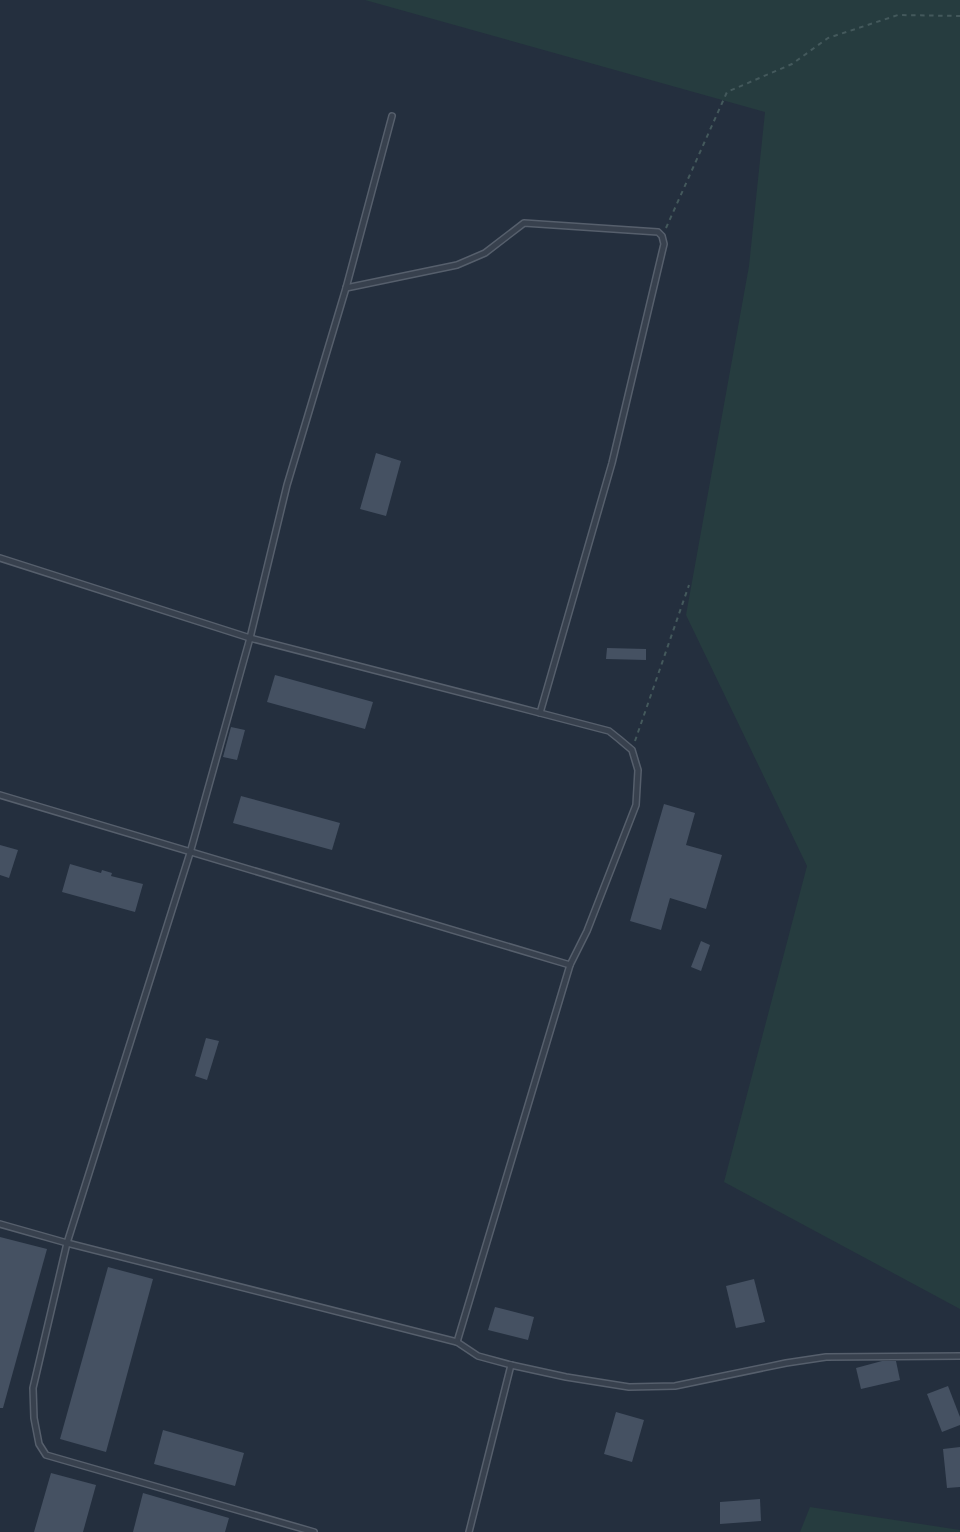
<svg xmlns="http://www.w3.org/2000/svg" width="960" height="1532" viewBox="0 0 960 1532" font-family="'Asap Condensed',sans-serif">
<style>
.green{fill:#263c3f}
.building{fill:#455162}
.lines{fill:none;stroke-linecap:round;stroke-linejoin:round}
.service-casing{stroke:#565f6c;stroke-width:8}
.path{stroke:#44595c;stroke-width:2;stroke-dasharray:4.5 4.5;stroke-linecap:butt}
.service{stroke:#38414e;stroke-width:5}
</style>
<rect width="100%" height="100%" fill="#242f3e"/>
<g class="green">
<polygon points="365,0 960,0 960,1309 724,1182 807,866 686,615 749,266 765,112"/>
<polygon points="810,1507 960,1530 960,1532 800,1532"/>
</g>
<g class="building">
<polygon points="376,453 401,461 386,516 360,509"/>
<polygon points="607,648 646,649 646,660 606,659"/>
<polygon points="275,675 373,702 365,729 267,702"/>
<polygon points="231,727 245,730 237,760 223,757"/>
<polygon points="241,796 340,823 332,850 233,823"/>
<polygon points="664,804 695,813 686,845 722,855 706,909 670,898 661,930 630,921"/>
<polygon points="0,845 18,850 9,878 0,875"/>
<polygon points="70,864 101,873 102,870 112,873 111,876 143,884 135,912 62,892"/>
<polygon points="701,941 710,945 701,971 691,967"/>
<polygon points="206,1038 219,1041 207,1080 195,1076"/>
<polygon points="0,1237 47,1249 3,1408 0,1408"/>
<polygon points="108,1267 153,1279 106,1452 60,1439"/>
<polygon points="754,1279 765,1322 736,1328 726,1286"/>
<polygon points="495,1307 534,1317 528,1340 488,1330"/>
<polygon points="882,1361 896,1361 900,1380 861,1389 856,1368"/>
<polygon points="948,1386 960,1417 960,1425 942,1432 927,1394"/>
<polygon points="616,1412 644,1420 632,1462 604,1454"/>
<polygon points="163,1430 244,1453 235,1486 154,1464"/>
<polygon points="960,1447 960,1487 947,1488 943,1449"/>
<polygon points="51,1473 96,1485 83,1532 34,1532"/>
<polygon points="143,1493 229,1518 225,1532 133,1532"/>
<polygon points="760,1499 761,1521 720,1524 720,1502"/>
</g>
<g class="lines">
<g class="service-casing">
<g id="service">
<polyline points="346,288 457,265 485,253 524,223 658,232 662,236 664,244 612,463 540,713"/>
<polyline points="0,558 250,638 540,713 609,731 619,739 632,750 638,770 636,805 587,931 570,965"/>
<polyline points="0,795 570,965 457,1342"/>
<polyline points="0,1224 67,1243 457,1342 478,1356 511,1365 566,1377 629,1387 675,1386 786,1363 826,1357 960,1356"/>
<polyline points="314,1532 46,1455 39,1444 34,1418 33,1388 67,1243 190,853 250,638 287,485 346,288 392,116"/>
<polyline points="469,1532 511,1365"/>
</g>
</g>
<g class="path">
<polyline points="666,228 727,92 792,64 828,38 898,15 960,16"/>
<polyline points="635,741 689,585"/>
</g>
<use href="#service" class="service"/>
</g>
</svg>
